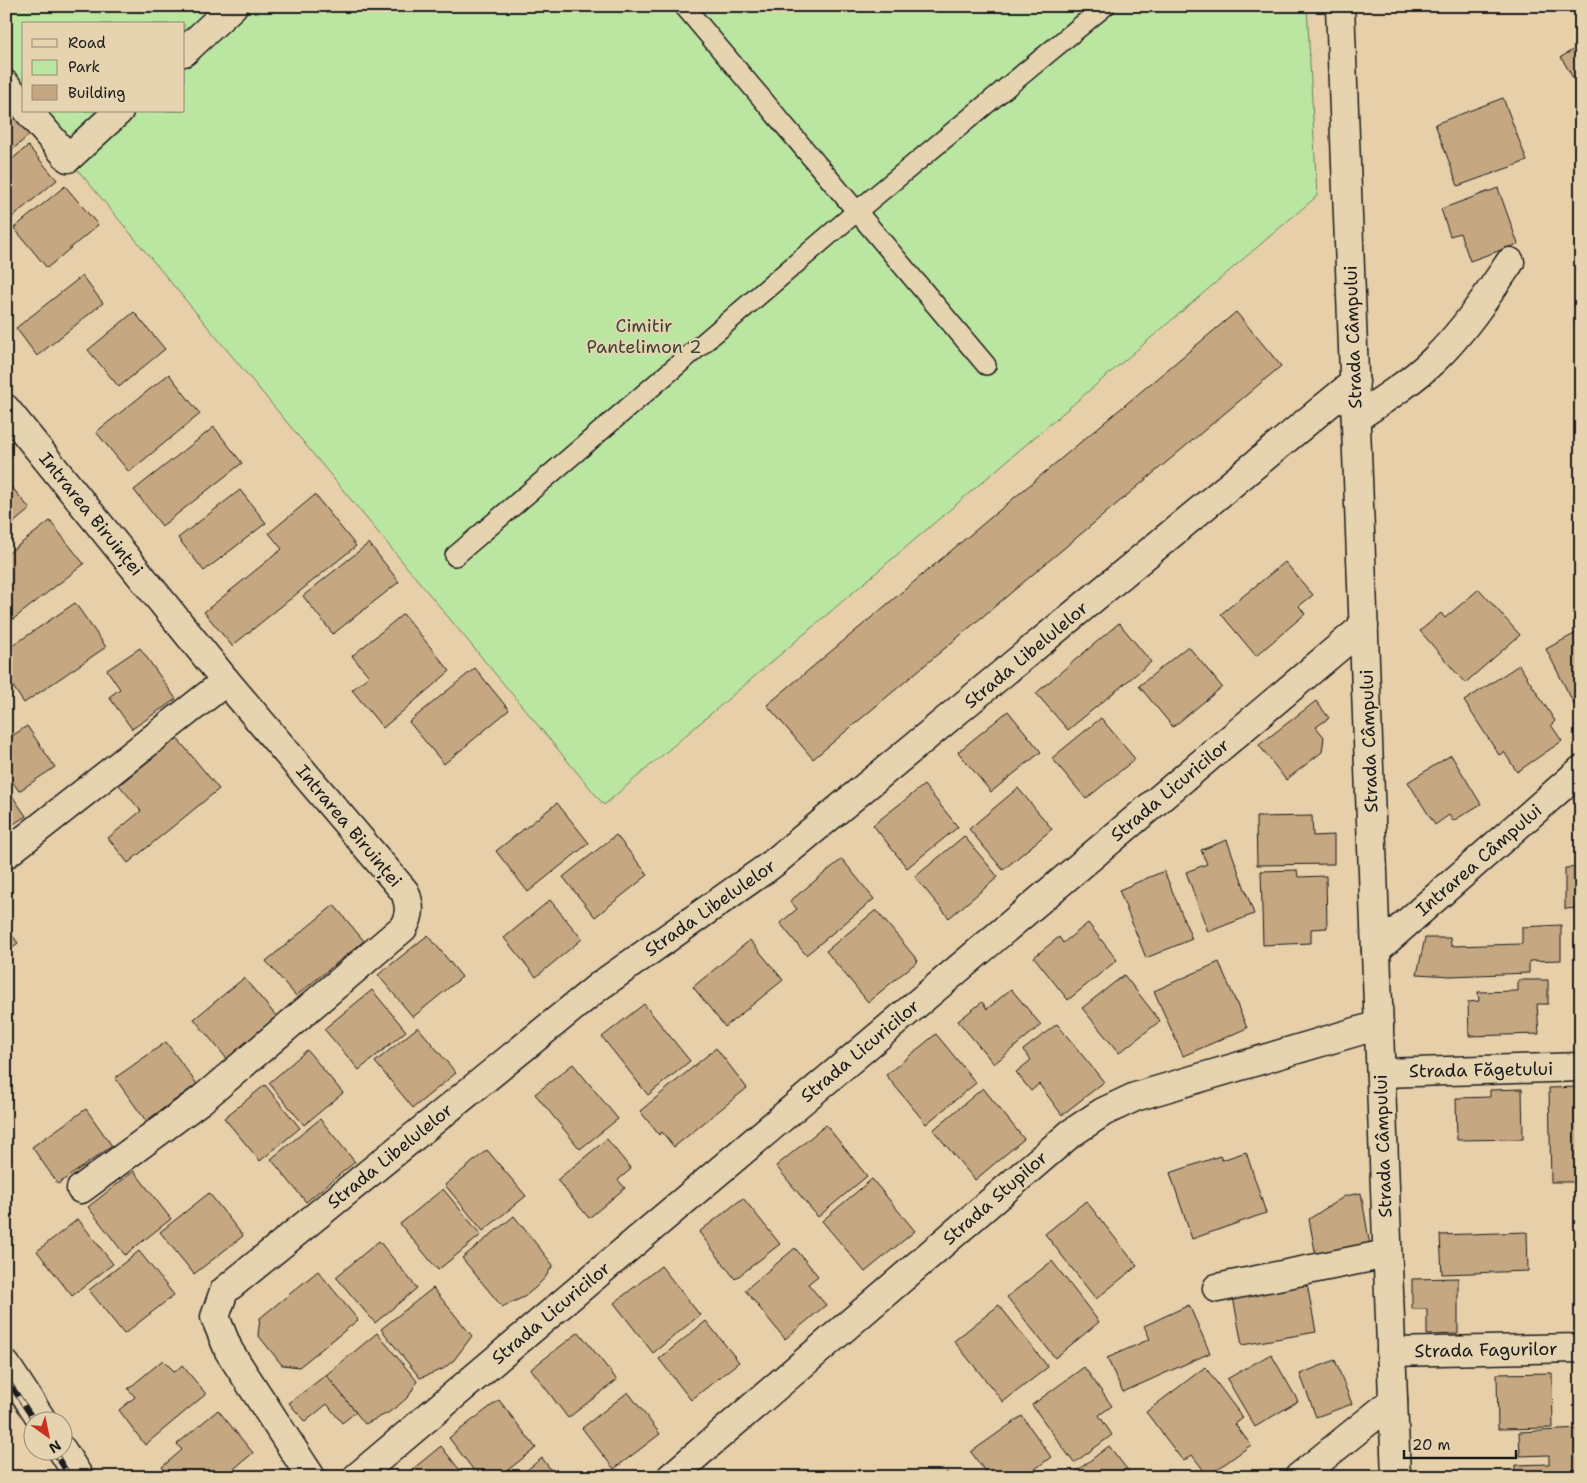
<svg xmlns="http://www.w3.org/2000/svg" width="1587" height="1483" viewBox="0 0 1587 1483" font-family="'Shantell Sans',sans-serif">
<style>
.green{fill:#bbe6a2;stroke:#6c815f}
.building{fill:#c5a782;stroke:#1c1c1c}
.lines{fill:none;stroke-linecap:round;stroke-linejoin:round}
.service-casing{stroke:#1c1c1c;stroke-width:22}
.pedestrian-casing{stroke:#1c1c1c;stroke-width:31}
.minor-casing{stroke:#1c1c1c;stroke-width:31}
.service{stroke:#e6d4b1;stroke-width:19}
.pedestrian{stroke:#e6d4b1;stroke-width:28}
.minor{stroke:#e6d4b1;stroke-width:28}
.rail-casing{stroke:#1c1c1c;stroke-width:5.5}
.rail{stroke:#e6d4b1;stroke-width:4;stroke-dasharray:11;stroke-linecap:butt}
.labels{text-anchor:middle;stroke-width:4;stroke-linejoin:round;paint-order:stroke}
.park-label{font-size:18px;fill:#3c4437;stroke:#e6d4b1}
.street-label{font-size:18px;fill:#1c1c1c;stroke:#e6d4b1}
</style>
<rect width="100%" height="100%" fill="#e6cfa9"/>
<filter id="ink" filterUnits="userSpaceOnUse"><feTurbulence type="fractalNoise" baseFrequency=".02" numOctaves="2"/><feDisplacementMap in="SourceGraphic" scale="10" xChannelSelector="R" yChannelSelector="G"/><feConvolveMatrix kernelMatrix="1 2 1 2 8 2 1 2 1" color-interpolation-filters="sRGB"/></filter>
<g filter="url(#ink)">
<polygon class="green" points="6,6 1307,6 1317,196 604,805 29,111 184,111 184,24 24,24 24,105 6,84"/>
<g class="building">
<polygon points="1581,45 1581,92 1561,57"/>
<polygon points="1503,98 1527,161 1458,186 1435,124"/>
<polygon points="6,101 33,132 6,155"/>
<polygon points="28,146 57,180 6,222 6,164"/>
<polygon points="65,186 98,225 47,268 14,228"/>
<polygon points="1498,188 1518,244 1470,261 1460,233 1450,236 1441,209"/>
<polygon points="82,276 103,303 37,356 16,328"/>
<polygon points="134,312 165,349 119,387 88,350"/>
<polygon points="1236,312 1281,366 813,759 767,705"/>
<polygon points="169,374 200,414 129,472 96,432"/>
<polygon points="214,427 242,463 162,526 134,490"/>
<polygon points="6,480 30,509 6,529"/>
<polygon points="240,490 266,523 204,571 178,538"/>
<polygon points="315,495 356,546 232,646 204,612 282,549 269,533"/>
<polygon points="50,521 84,564 7,624 6,555"/>
<polygon points="369,543 399,582 333,634 303,596"/>
<polygon points="1285,562 1313,595 1299,606 1305,614 1256,656 1221,614"/>
<polygon points="1479,589 1520,635 1465,683 1420,631 1441,613 1445,618"/>
<polygon points="75,603 106,647 24,703 6,676 6,650"/>
<polygon points="403,614 450,671 383,728 352,690 369,676 352,656"/>
<polygon points="1119,623 1151,662 1068,730 1036,693"/>
<polygon points="1578,632 1581,638 1581,703 1575,706 1546,649"/>
<polygon points="1188,646 1222,687 1173,727 1139,686"/>
<polygon points="140,648 176,699 132,729 109,697 120,689 107,670"/>
<polygon points="1519,665 1555,721 1551,725 1562,741 1517,772 1504,752 1499,755 1464,701"/>
<polygon points="475,668 509,710 444,764 409,722"/>
<polygon points="1316,701 1329,718 1316,727 1324,737 1322,752 1286,780 1259,745"/>
<polygon points="1008,711 1041,752 991,792 958,752"/>
<polygon points="1101,718 1135,759 1086,799 1052,758"/>
<polygon points="27,726 55,767 19,791 6,773 6,740"/>
<polygon points="177,738 219,789 128,863 108,838 141,811 119,785"/>
<polygon points="1451,755 1481,804 1453,821 1449,815 1435,825 1408,782"/>
<polygon points="924,785 958,827 907,868 873,825"/>
<polygon points="6,787 26,816 6,829"/>
<polygon points="1018,788 1052,829 1003,870 969,829"/>
<polygon points="557,803 589,843 528,892 496,851"/>
<polygon points="1312,816 1313,836 1334,835 1334,864 1257,865 1256,817"/>
<polygon points="616,835 648,875 595,917 563,877"/>
<polygon points="964,836 998,877 949,918 915,877"/>
<polygon points="1227,840 1254,914 1208,932 1186,872 1207,864 1201,850"/>
<polygon points="842,859 874,899 806,955 780,923 797,909 790,901"/>
<polygon points="1581,867 1581,908 1565,909 1565,868"/>
<polygon points="1297,870 1298,877 1326,876 1327,928 1311,929 1311,943 1263,945 1261,871"/>
<polygon points="1164,871 1192,939 1146,958 1119,890"/>
<polygon points="550,900 582,939 536,977 504,938"/>
<polygon points="334,905 364,941 296,996 266,961"/>
<polygon points="876,910 918,961 868,1002 826,951"/>
<polygon points="1088,923 1117,960 1068,1000 1034,957 1059,937 1063,943"/>
<polygon points="1561,925 1561,960 1529,961 1529,973 1450,976 1417,974 1425,938 1450,938 1451,946 1522,944 1522,927"/>
<polygon points="6,927 18,943 6,952"/>
<polygon points="428,935 462,977 413,1017 378,975"/>
<polygon points="750,940 783,980 725,1027 693,987"/>
<polygon points="1219,962 1247,1028 1183,1056 1154,991"/>
<polygon points="1124,975 1160,1021 1119,1053 1082,1008"/>
<polygon points="244,978 277,1017 227,1059 194,1019"/>
<polygon points="1518,980 1548,980 1548,1004 1537,1004 1539,1034 1469,1036 1468,1002 1479,1001 1478,992 1518,991"/>
<polygon points="1011,989 1041,1025 994,1064 958,1021 982,1002 987,1009"/>
<polygon points="372,990 406,1031 359,1070 324,1029"/>
<polygon points="644,1004 690,1061 648,1095 602,1037"/>
<polygon points="1057,1024 1104,1082 1062,1115 1039,1084 1031,1091 1016,1072 1031,1060 1023,1050"/>
<polygon points="418,1027 456,1073 413,1108 375,1062"/>
<polygon points="936,1034 976,1083 926,1124 886,1075"/>
<polygon points="166,1042 197,1084 146,1121 115,1078"/>
<polygon points="716,1048 747,1088 674,1147 662,1132 659,1135 640,1111"/>
<polygon points="307,1050 343,1093 304,1125 269,1083"/>
<polygon points="573,1064 618,1119 580,1149 535,1094"/>
<polygon points="265,1085 300,1128 260,1161 224,1118"/>
<polygon points="1578,1087 1581,1182 1551,1182 1549,1088"/>
<polygon points="983,1088 1024,1139 975,1180 933,1130"/>
<polygon points="1522,1089 1523,1139 1457,1140 1456,1098 1490,1097 1490,1090"/>
<polygon points="86,1109 112,1146 58,1184 32,1147"/>
<polygon points="320,1119 355,1162 306,1202 271,1159"/>
<polygon points="826,1125 867,1176 818,1217 776,1166"/>
<polygon points="607,1139 631,1169 618,1180 625,1188 589,1218 557,1180"/>
<polygon points="487,1150 526,1196 483,1231 445,1185"/>
<polygon points="1246,1152 1266,1213 1192,1239 1170,1173 1220,1156 1222,1160"/>
<polygon points="134,1171 171,1219 125,1255 88,1207"/>
<polygon points="872,1179 915,1231 865,1272 822,1221"/>
<polygon points="443,1189 481,1235 438,1270 400,1224"/>
<polygon points="209,1193 243,1236 194,1274 160,1232"/>
<polygon points="1361,1193 1370,1246 1316,1256 1309,1219 1345,1196"/>
<polygon points="743,1198 780,1244 735,1279 699,1232"/>
<polygon points="1086,1201 1137,1266 1096,1299 1045,1234"/>
<polygon points="1578,1208 1581,1208 1581,1272 1579,1272"/>
<polygon points="514,1216 553,1265 545,1278 535,1288 524,1297 502,1307 462,1258"/>
<polygon points="78,1219 113,1264 72,1296 37,1251"/>
<polygon points="1527,1232 1528,1271 1442,1274 1440,1235"/>
<polygon points="379,1241 417,1288 375,1323 336,1277"/>
<polygon points="795,1248 818,1276 808,1284 826,1305 785,1339 745,1290"/>
<polygon points="139,1251 174,1295 124,1334 89,1290"/>
<polygon points="1052,1261 1099,1322 1055,1358 1007,1297"/>
<polygon points="661,1266 700,1315 653,1353 614,1303"/>
<polygon points="318,1271 358,1320 299,1367 282,1365 258,1335 260,1318"/>
<polygon points="1458,1278 1458,1334 1427,1335 1427,1309 1412,1309 1412,1279"/>
<polygon points="1307,1284 1316,1332 1242,1345 1233,1297"/>
<polygon points="433,1288 472,1336 454,1360 443,1369 420,1378 381,1329"/>
<polygon points="999,1305 1048,1367 1003,1402 954,1341"/>
<polygon points="1189,1305 1210,1353 1123,1392 1107,1358 1150,1339 1144,1326"/>
<polygon points="706,1321 739,1362 691,1400 659,1359"/>
<polygon points="579,1332 617,1380 568,1418 531,1369"/>
<polygon points="377,1333 417,1381 409,1396 399,1405 388,1413 365,1424 326,1375"/>
<polygon points="1271,1354 1298,1401 1255,1427 1227,1379"/>
<polygon points="163,1360 175,1372 182,1365 206,1394 145,1445 119,1410 135,1397 128,1389"/>
<polygon points="1335,1360 1352,1404 1316,1417 1300,1374"/>
<polygon points="1084,1367 1112,1406 1099,1415 1112,1435 1074,1463 1032,1405"/>
<polygon points="1205,1367 1243,1418 1235,1424 1251,1445 1208,1476 1192,1455 1183,1461 1146,1412"/>
<polygon points="1552,1373 1553,1428 1498,1429 1497,1374"/>
<polygon points="326,1375 356,1412 342,1423 327,1404 305,1422 289,1403"/>
<polygon points="628,1392 660,1434 614,1469 582,1428"/>
<polygon points="499,1400 536,1448 499,1477 479,1477 449,1438"/>
<polygon points="218,1410 253,1453 224,1477 170,1477 162,1467 182,1450 177,1444"/>
<polygon points="1022,1416 1051,1457 1030,1473 1033,1477 989,1477 971,1452"/>
<polygon points="1581,1429 1581,1477 1516,1477 1516,1465 1549,1464 1549,1455 1520,1456 1519,1432"/>
<polygon points="441,1446 465,1477 403,1477"/>
<polygon points="1109,1446 1133,1477 1077,1477 1074,1473"/>
<polygon points="542,1458 556,1477 518,1477"/>
<polygon points="947,1472 951,1477 939,1477"/>
</g>
<g class="lines">
<g class="service-casing">
<g id="service">
<polyline points="684,6 986,365"/>
<polyline points="455,556 856,212 1105,6"/>
</g>
</g>
<g class="pedestrian-casing">
<g id="pedestrian">
<polyline points="184,52 233,6"/>
<polyline points="6,85 24,106"/>
<polyline points="28,111 68,158 119,111"/>
</g>
</g>
<g class="minor-casing">
<g id="minor">
<polyline points="1340,6 1396,1477"/>
<path d="M 6,409 L 226,681 L 405,892 C 410,906 411,914 403,928 L 201,1100 L 81,1189"/>
<path d="M 1356,418 C 1383,400 1411,382 1434,360 C 1464,331 1487,296 1510,262"/>
<polyline points="6,854 226,681"/>
<polyline points="1376,950 1581,770"/>
<polyline points="1381,1073 1581,1067"/>
<polyline points="1217,1288 1387,1254"/>
<polyline points="1391,1352 1581,1348"/>
<polyline points="6,1365 42,1420"/>
<polyline points="62,1450 79,1477"/>
<polyline points="311,1477 229,1351 215,1317 224,1291 598,987 771,865 1355,382"/>
<polyline points="357,1477 1364,626"/>
<polyline points="671,1477 1070,1134 1103,1112 1135,1097 1379,1025"/>
<polyline points="1299,1477 1393,1401"/>
</g>
</g>
<use href="#service" class="service"/>
<use href="#pedestrian" class="pedestrian"/>
<use href="#minor" class="minor"/>
<g class="rail-casing">
<g id="rail">
<polyline points="6,1378 34,1420"/>
<polyline points="53,1450 70,1477"/>
</g>
</g>
<use href="#rail" class="rail"/>
</g>
</g>
<g class="labels">
<g class="park-label">
<text x="644" y="332">Cimitir<tspan x="644" dy="21">Pantelimon 2</tspan></text>
</g>
<g class="street-label">
<text transform="translate(1353 337) rotate(-92)" y="6">Strada Câmpului</text>
<text transform="translate(91 514) rotate(51)" y="6">Intrarea Biruinței</text>
<text transform="translate(1026 655) rotate(-40)" y="6">Strada Libelulelor</text>
<text transform="translate(1369 741) rotate(-92)" y="6">Strada Câmpului</text>
<text transform="translate(1170 790) rotate(-40)" y="6">Strada Licuricilor</text>
<text transform="translate(349 826) rotate(50)" y="6">Intrarea Biruinței</text>
<text transform="translate(1479 860) rotate(-41)" y="6">Intrarea Câmpului</text>
<text transform="translate(710 908) rotate(-35)" y="6">Strada Libelulelor</text>
<text transform="translate(860 1051) rotate(-40)" y="6">Strada Licuricilor</text>
<text transform="translate(1481 1070) rotate(-1)" y="6">Strada Făgetului</text>
<text transform="translate(1383 1146) rotate(-92)" y="6">Strada Câmpului</text>
<text transform="translate(390 1156) rotate(-39)" y="6">Strada Libelulelor</text>
<text transform="translate(995 1198) rotate(-41)" y="6">Strada Stupilor</text>
<text transform="translate(551 1313) rotate(-40)" y="6">Strada Licuricilor</text>
<text transform="translate(1486 1350) rotate(-1)" y="6">Strada Fagurilor</text>
</g>
</g>
<rect width="1587" height="1483" fill="none" stroke="#e6d4b1" stroke-width="25"/>
<rect x="12" y="12" width="1562" height="1458" fill="none" stroke="#1c1c1c" stroke-width="2" filter="url(#ink)"/>
<rect x="22" y="22" width="162" height="90" fill="#e6d4b1" stroke="#958a75"/>
<rect x="32" y="39" width="25" height="8" fill="#e6d4b1" stroke="#958a75"/>
<text x="68" y="48" font-size="15" fill="#1c1c1c">Road</text>
<rect x="32" y="60" width="25" height="15" fill="#bbe6a2" stroke="#958a75"/>
<text x="68" y="72" font-size="15" fill="#1c1c1c">Park</text>
<rect x="32" y="85" width="25" height="15" fill="#c5a782" stroke="#958a75"/>
<text x="68" y="98" font-size="15" fill="#1c1c1c">Building</text>
<g transform="translate(48 1436) rotate(147)"><circle r="24" fill="#e6d4b1" stroke="#958a75"/>
<path d="M0-4L9 19L0 12L-9 19Z" fill="#c8321e"/>
<text y="-8" font-size="14" font-weight="bold" text-anchor="middle" fill="#1c1c1c">N</text>
</g>
<path d="M1404 1450v8h112v-8" fill="none" stroke="#1c1c1c" stroke-width="2.5"/>
<text x="1412" y="1450" font-size="15" fill="#1c1c1c" stroke="#e6d4b1" stroke-width="4" paint-order="stroke">20 m</text>
</svg>
